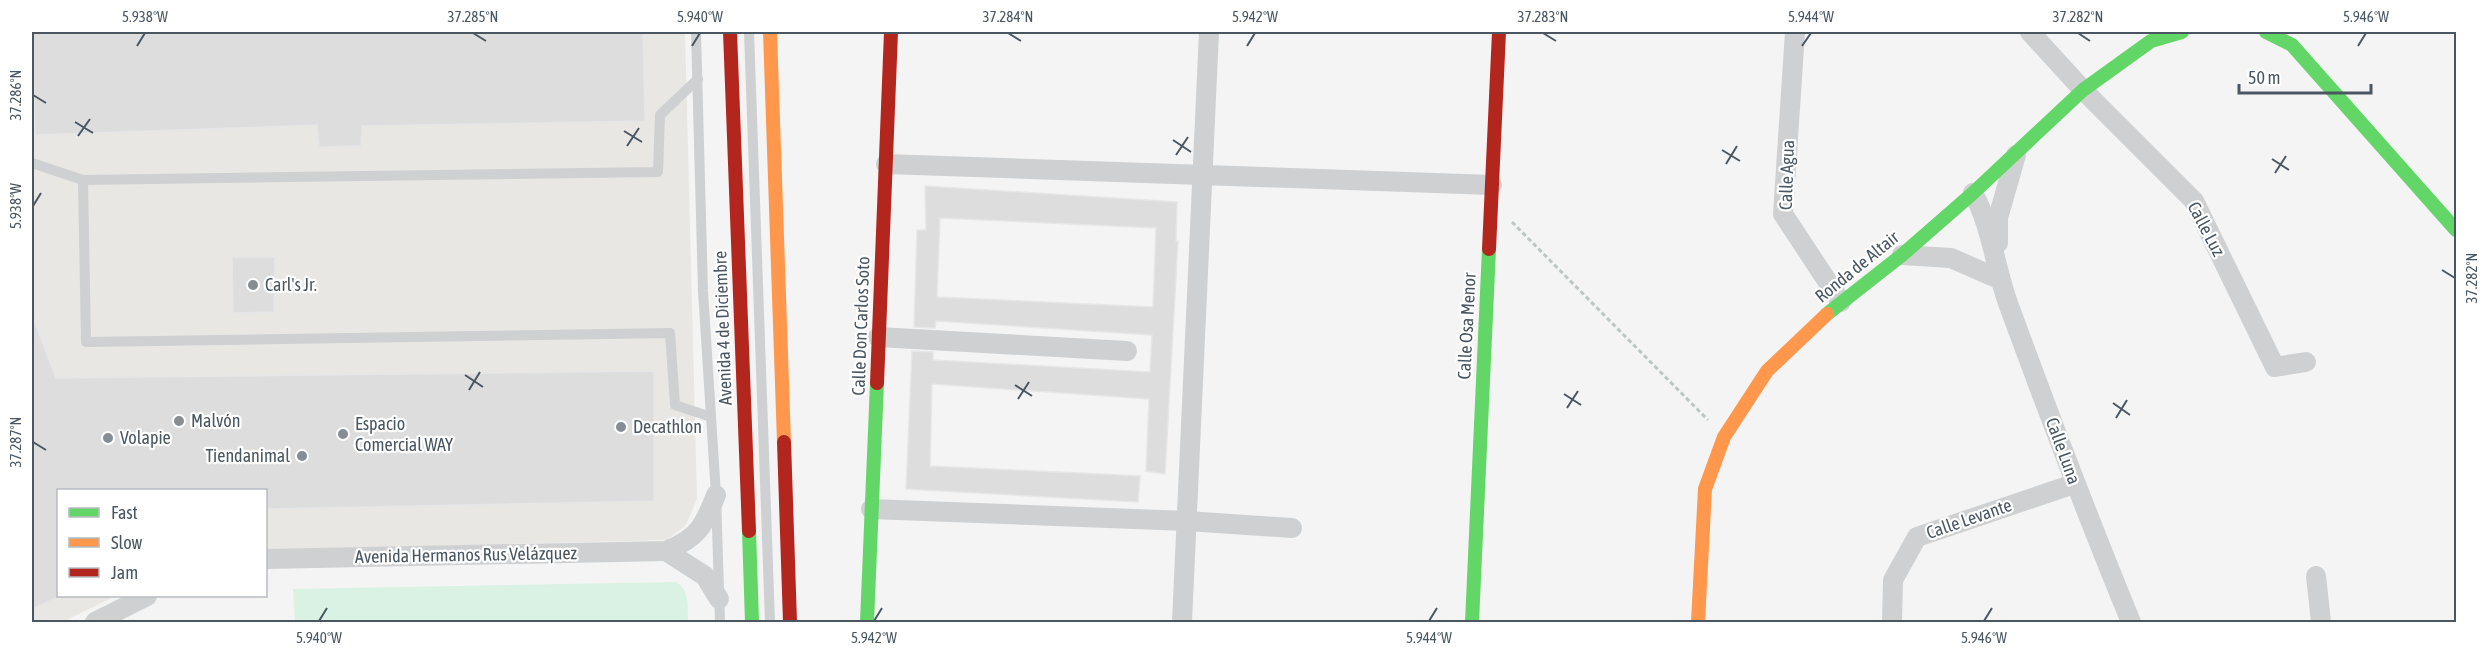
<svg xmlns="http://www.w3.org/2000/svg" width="2488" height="654" viewBox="0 0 2488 654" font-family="'Asap Condensed',sans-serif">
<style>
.commercial{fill:#e8e7e3}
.green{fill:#d9f2e3}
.building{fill:#ddddde;stroke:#e5e6e7;stroke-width:1.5;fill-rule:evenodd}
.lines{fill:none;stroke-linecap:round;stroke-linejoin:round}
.path{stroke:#bcc7c4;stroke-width:3;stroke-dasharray:4.5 3;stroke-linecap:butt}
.lane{stroke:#ced0d2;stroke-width:10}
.street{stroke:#ced0d2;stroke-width:20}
.fast{stroke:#63d668;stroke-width:14}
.slow{stroke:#ff974d;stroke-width:14}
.jam{stroke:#b3261e;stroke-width:14}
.ticks{fill:none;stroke:#4a5661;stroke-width:2}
.poi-dot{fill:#868d94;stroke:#fff;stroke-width:2}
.labels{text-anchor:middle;stroke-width:4.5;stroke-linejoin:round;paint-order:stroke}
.street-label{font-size:18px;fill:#4a5661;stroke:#fff}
.poi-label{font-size:18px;fill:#4a5661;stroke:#fff;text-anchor:start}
.neatline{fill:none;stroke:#4a5661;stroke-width:2}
.ticks-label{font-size:15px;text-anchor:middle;fill:#4a5661}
</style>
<rect width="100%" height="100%" fill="#f4f4f4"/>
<polygon class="commercial" points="32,32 685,32 697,499 686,525 667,540 266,550 266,490 58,490 58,596 116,596 62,622 32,622"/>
<path class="green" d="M 676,582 C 691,591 687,607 688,622 L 295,622 L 293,589 Z"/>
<g class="building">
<polygon points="32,32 643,32 645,121 362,126 361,146 319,147 317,125 35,135"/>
<path d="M 925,186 L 1177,202 L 1176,241 L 1178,241 L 1165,474 L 1146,471 L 1149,399 L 932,384 L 930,466 L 1140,476 L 1138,502 L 906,489 L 912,351 L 933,352 L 933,360 L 1150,372 L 1152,335 L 936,321 L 935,328 L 914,327 L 917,230 L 926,230 ZM 940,218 L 1156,228 L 1153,307 L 937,297 Z"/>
<polygon points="232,257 275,257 274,312 233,313"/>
<polygon points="32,315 56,378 654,371 654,501 266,509 266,490 58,490 58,597 32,609"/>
</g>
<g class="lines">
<polyline class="path" points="1512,222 1708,420"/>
<g class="lane">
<polyline points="696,32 703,291 716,495 720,622"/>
<polyline points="749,32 770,622"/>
<polyline points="698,79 660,115 658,172 83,180 86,342 670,333 675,405 711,417"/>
<polyline points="32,163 83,180"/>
</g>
<g class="street">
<polyline points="1795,32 1783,214 1841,302"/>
<polyline points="2030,32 2083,90 2194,201 2275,367 2306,362"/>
<polyline points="886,164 1492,185"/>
<path d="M 1973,193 C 1992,227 1995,269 2009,306 C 2048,412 2088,518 2131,622"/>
<polyline points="1998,243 1998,218 2016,155"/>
<polyline points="1902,255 1951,258 1999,279"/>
<polyline points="878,337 1127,351"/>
<polyline points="871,509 1187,521 1292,528"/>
<polyline points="666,551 705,576 719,599"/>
<path d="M 266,559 L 666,551 C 698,538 704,526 716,495"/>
<polyline points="2316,576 2321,622"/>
<polyline points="95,622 147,596"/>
<polyline points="1182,622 1209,32"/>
<polyline points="1892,622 1893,580 1917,537 2074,484"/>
</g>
<g class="fast">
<polyline points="2266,32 2292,45 2456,230"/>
<polyline points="1827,314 1902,255 1973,193 2083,90 2151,41 2182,32"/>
<polyline points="749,531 752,622"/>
<polyline points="867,622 877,383"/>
<polyline points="1472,622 1489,249"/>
</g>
<g class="slow">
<polyline points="770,32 784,442"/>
<polyline points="1698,622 1705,489 1724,437 1767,371 1827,314"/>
</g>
<g class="jam">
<polyline points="730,32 749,531"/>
<polyline points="1489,249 1499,32"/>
<polyline points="877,383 891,32"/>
<polyline points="784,442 790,622"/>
</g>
</g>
<path class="ticks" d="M 473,33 L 486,41M 1008,33 L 1021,41M 1543,33 L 1556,41M 2078,33 L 2090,41M 137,46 L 145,33M 692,46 L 700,33M 1247,46 L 1255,33M 1802,46 L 1811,33M 2358,46 L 2366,33M 33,95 L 46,103M 75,122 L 93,133M 624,131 L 642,142M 78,136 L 90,119M 1173,140 L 1191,152M 627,146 L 639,128M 1722,150 L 1740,161M 1176,155 L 1188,137M 2272,159 L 2289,170M 1726,164 L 1737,146M 2275,173 L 2286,156M 33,206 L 41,193M 2442,270 L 2455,278M 465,375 L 483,387M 1015,385 L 1032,396M 469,390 L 480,372M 1564,394 L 1581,405M 1018,399 L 1029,382M 2113,403 L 2130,415M 1567,408 L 1578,391M 2116,418 L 2127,400M 33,442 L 46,450M 319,621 L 327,608M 874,621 L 882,608M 1429,621 L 1437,608M 1984,621 L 1992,608"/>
<g class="poi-dot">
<circle cx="253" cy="285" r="6"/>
<circle cx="179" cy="421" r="6"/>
<circle cx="621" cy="427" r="6"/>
<circle cx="343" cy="434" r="6"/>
<circle cx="108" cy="438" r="6"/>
<circle cx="302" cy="456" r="6"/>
</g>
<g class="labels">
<g class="street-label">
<text transform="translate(1787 175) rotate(-88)" y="6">Calle Agua</text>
<text transform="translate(2206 229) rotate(62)" y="6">Calle Luz</text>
<text transform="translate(1857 267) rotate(-39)" y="6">Ronda de Altair</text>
<text transform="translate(861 326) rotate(-88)" y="6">Calle Don Carlos Soto</text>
<text transform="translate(1467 326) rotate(-87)" y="6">Calle Osa Menor</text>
<text transform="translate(723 328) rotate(-92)" y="6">Avenida 4 de Diciembre</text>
<text transform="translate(2063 451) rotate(70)" y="6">Calle Luna</text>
<text transform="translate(1969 519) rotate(-19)" y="6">Calle Levante</text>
<text transform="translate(466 555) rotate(-1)" y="6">Avenida Hermanos Rus Velázquez</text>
</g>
<g class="poi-label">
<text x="265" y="291">Carl's Jr.</text>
<text x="191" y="427">Malvón</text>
<text x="355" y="430">Espacio<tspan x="355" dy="21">Comercial WAY</tspan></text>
<text x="633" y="433">Decathlon</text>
<text x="120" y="444">Volapie</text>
<text x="290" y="462" text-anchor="end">Tiendanimal</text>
</g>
</g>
<rect width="2488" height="654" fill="none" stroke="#ffffff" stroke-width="66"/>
<rect x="57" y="489" width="210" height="108" fill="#ffffff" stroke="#b7bbc0" stroke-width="1.5"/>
<rect x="69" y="508" width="30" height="9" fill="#63d668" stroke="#b7bbc0" stroke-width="1.5"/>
<text x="111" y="519" font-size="18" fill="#4a5661">Fast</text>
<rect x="69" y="538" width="30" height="9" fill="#ff974d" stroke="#b7bbc0" stroke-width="1.5"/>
<text x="111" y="549" font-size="18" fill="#4a5661">Slow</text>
<rect x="69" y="568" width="30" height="9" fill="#b3261e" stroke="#b7bbc0" stroke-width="1.5"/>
<text x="111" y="579" font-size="18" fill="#4a5661">Jam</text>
<path d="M2239 84v9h132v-9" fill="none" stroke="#4a5661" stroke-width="3"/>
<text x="2248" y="84" font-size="18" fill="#4a5661" stroke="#ffffff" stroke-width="4.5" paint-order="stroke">50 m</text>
<rect x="33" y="33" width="2422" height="588" class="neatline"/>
<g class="ticks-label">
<text x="145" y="22">5.938°W</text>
<text x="473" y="22">37.285°N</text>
<text x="700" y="22">5.940°W</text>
<text x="1008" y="22">37.284°N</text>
<text x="1255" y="22">5.942°W</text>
<text x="1543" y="22">37.283°N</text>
<text x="1811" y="22">5.944°W</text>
<text x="2078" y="22">37.282°N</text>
<text x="2366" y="22">5.946°W</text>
<text transform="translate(16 95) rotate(-90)" y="5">37.286°N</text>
<text transform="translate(16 206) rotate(-90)" y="5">5.938°W</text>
<text transform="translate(2472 278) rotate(-90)" y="5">37.282°N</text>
<text transform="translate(16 442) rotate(-90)" y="5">37.287°N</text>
<text x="319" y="643">5.940°W</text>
<text x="874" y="643">5.942°W</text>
<text x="1429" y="643">5.944°W</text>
<text x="1984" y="643">5.946°W</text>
</g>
</svg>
